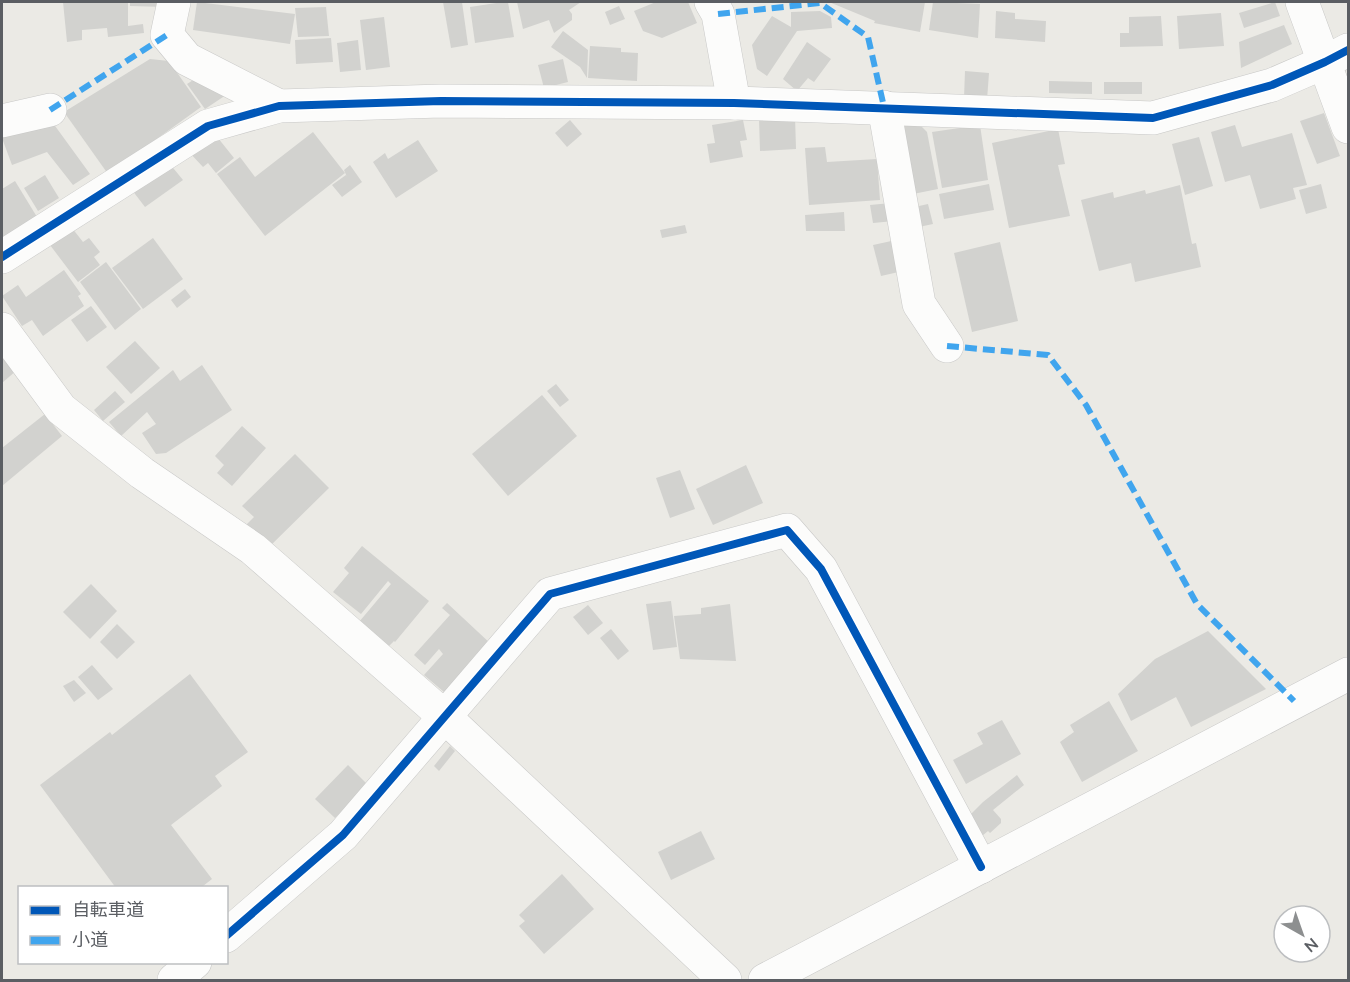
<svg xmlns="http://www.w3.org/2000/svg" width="1350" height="982" viewBox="0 0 1350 982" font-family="'Nunito Sans','Noto Sans JP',sans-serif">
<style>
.building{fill:#d2d2cf}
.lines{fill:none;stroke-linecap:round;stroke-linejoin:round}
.minor-casing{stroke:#c8c8c7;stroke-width:34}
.minor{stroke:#fcfcfb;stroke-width:33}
.quiet{stroke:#40a5ee;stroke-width:6;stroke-dasharray:12 6;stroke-linecap:butt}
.cycleway-casing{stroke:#fff;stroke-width:11}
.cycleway{stroke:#0057b8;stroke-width:8}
</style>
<rect width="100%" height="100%" fill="#ebeae5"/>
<g class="building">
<polygon points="63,2 128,2 128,26 143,24 144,33 108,37 107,28 82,30 82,40 67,42"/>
<polygon points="130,2 165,2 165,7 130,6"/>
<polygon points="197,2 295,14 290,44 193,30"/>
<polygon points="443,2 462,2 468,45 451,48"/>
<polygon points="503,2 508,2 514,37 475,43 470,7"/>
<polygon points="517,2 581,2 569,10 572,14 572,20 554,33 549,20 523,29"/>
<polygon points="656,2 688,2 697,23 662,38 643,31 634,11"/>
<polygon points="829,2 925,2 920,32 874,23 875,21"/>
<polygon points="933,2 980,4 978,38 929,30"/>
<polygon points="1275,2 1280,16 1244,28 1239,13"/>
<polygon points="619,6 625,19 610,25 605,12"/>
<polygon points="326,7 329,36 298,37 295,8"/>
<polygon points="820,11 831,17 832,28 797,31 767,76 757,69 752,45 772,16 791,27 791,12"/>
<polygon points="996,11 1015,13 1015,19 1046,21 1045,42 995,38"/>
<polygon points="1221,13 1224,46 1179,49 1177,16"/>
<polygon points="1161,16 1163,46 1120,47 1120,33 1129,33 1129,17"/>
<polygon points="384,17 390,67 366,70 360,20"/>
<polygon points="1284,25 1292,44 1241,68 1239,42"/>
<polygon points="563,31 588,50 587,78 580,67 551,47"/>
<polygon points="331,38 333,62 296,64 295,40"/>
<polygon points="358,40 361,70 340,72 337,43"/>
<polygon points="807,42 831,59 814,82 808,78 797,91 783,79"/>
<polygon points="590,46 621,48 621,52 638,53 637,81 588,78"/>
<polygon points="150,59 169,61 201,107 108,174 64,112"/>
<polygon points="563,59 568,82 544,88 538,65"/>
<polygon points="965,71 989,73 987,100 964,98"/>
<polygon points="201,75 226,95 205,109 187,84"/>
<polygon points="1049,81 1092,82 1092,94 1049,93"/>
<rect x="1104" y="82" width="38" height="12"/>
<polygon points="1324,113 1340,156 1317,164 1300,121"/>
<polygon points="795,116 796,149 760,151 759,118"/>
<polygon points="50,119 90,174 73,185 47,152 12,165 2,138 2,135"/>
<polygon points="570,120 582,134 567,147 555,133"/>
<polygon points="743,120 747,140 740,141 743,157 710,163 707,144 715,143 712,125"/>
<polygon points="916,121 927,132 938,189 908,195 895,126"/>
<polygon points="980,125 988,180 942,188 932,132"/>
<polygon points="1235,125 1242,147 1292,133 1307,185 1293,188 1296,199 1260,209 1250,175 1225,182 1211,132"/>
<polygon points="1058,129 1065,164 1058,165 1070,216 1009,228 992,143"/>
<polygon points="313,132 345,173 265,236 217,174 240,157 255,177"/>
<polygon points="214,133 234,158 216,173 208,163 203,167 189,152"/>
<polygon points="1199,137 1213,186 1185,195 1172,144"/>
<polygon points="418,140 438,171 396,198 373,162 385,153 388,159"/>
<polygon points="825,147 827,162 877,159 880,200 809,205 805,148"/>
<polygon points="169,163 183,180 145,207 132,190"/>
<polygon points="350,165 362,182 342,197 332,185 346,175 347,177 344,170"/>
<polygon points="45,175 59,198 38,211 24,188"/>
<polygon points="15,181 37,217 2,239 2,189"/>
<polygon points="989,184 994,210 944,219 939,194"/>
<polygon points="1321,184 1327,208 1306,214 1299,190"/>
<polygon points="1180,185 1192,244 1196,243 1201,267 1135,282 1131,263 1099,271 1081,200 1113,192 1114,198 1145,190 1146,194"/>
<polygon points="891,203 894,221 873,223 870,205"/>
<polygon points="928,204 933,224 914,228 910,208"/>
<polygon points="844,212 845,231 806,231 805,215"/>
<polygon points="685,225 687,233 662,238 660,230"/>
<polygon points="72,228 83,242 89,238 100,252 94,257 100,265 78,282 50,245"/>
<polygon points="153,238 183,279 143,309 112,268"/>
<polygon points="896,240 903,271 881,276 873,245"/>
<polygon points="1000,242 1018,321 972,332 954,253"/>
<polygon points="106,262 141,309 115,330 80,282"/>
<polygon points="64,270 81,294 78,296 84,306 43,336 32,320 22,326 2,296 18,285 26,297"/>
<polygon points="185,289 191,297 177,308 171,300"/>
<polygon points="91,306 107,327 87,342 71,320"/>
<polygon points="135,341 160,368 131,394 106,367"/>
<polygon points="2,347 17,370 2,383"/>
<polygon points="202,365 232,410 166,453 156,454 142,433 156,424 147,412 121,436 109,422 173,370 180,381"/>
<polygon points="556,384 569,400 560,407 547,391"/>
<polygon points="115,391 125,402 103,421 94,410"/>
<polygon points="542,395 577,436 508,496 472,454"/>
<polygon points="45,414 62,436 2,486 2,448"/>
<polygon points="242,426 266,448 232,486 217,473 224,465 215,456"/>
<polygon points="295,454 329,488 267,549 245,526 254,517 242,506"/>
<polygon points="746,465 763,503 713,525 696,489"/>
<polygon points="680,470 695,509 670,518 656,478"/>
<polygon points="362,546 429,601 395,642 394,641 388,647 359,622 391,584 388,581 361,614 333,592 349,573 344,568"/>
<polygon points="91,584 117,611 90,639 63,612"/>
<polygon points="671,601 677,647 653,650 646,604"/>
<polygon points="447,603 492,645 444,692 424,675 443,654 439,649 425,665 414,655 450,615 442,608"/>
<polygon points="730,604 736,661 680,659 674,616 701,614 701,608"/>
<polygon points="588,605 603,623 588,635 573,617"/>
<polygon points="117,624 135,642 117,659 100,642"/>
<polygon points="611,629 629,651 618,660 600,638"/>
<polygon points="1208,631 1266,689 1191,727 1176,697 1131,721 1118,694 1155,659"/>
<polygon points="92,665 113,689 98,700 78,677"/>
<polygon points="190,674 248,752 215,776 222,786 171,825 212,879 203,886 204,888 116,888 40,785 110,732 112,735"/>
<polygon points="74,680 86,693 74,702 63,686"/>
<polygon points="1109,701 1138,751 1082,782 1060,742 1074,732 1070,725"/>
<polygon points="1002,720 1021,754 966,784 953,760 983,744 977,733"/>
<polygon points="450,746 455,751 439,771 434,766"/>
<polygon points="348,765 367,784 335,818 315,799"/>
<polygon points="1017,775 1024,785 993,810 1001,819 1001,823 990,833 988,831 982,836 966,819 983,802"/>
<polygon points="701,831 715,859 671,880 658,852"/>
<polygon points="562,874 594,909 544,954 519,926 525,921 519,915"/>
</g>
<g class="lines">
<g class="minor-casing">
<g id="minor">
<polyline points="174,2 167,35 187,59 279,106"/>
<polyline points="711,2 718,14 734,103"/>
<polyline points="1302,2 1348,127"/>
<polyline points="884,107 919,304 947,346"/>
<polyline points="2,121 50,110"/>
<polyline points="2,257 208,126 279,106 441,101 734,103 1153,118 1272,85 1325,62 1348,50"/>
<polyline points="2,329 61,409 142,473 253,549 445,717 725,980"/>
<polyline points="226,936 343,835 550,594 787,530 821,569 981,867"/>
<polyline points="174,980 195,962"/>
<polyline points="765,980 1348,674"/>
</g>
</g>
<use href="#minor" class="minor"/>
<g class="quiet">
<polyline points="718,14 820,3 868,37 884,107"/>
<polyline points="50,110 167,35"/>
<polyline points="947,346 1048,355 1086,405 1197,604 1294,701"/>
</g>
<g class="cycleway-casing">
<g id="cycleway">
<polyline points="2,257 208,126 279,106 441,101 734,103 1153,118 1272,85 1325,62 1348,50"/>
<polyline points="226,936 343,835 550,594 787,530 821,569 981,867"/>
</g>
</g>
<use href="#cycleway" class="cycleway"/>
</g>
<rect width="1350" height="982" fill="none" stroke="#5b5e63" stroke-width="6"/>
<rect x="18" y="886" width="210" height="78" fill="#ffffff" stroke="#bdbfc1" stroke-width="1.5"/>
<rect x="30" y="906" width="30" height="9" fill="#0057b8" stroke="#bdbfc1" stroke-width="1.5"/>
<text x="72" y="916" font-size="18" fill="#5b5e63">自転車道</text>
<rect x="30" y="936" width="30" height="9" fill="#40a5ee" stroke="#bdbfc1" stroke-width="1.5"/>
<text x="72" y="946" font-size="18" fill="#5b5e63">小道</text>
<g transform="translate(1302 934) rotate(140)"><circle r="28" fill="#ffffff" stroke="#bdbfc1" stroke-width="1.5"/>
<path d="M0-4.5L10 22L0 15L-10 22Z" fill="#8d8f90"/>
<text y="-9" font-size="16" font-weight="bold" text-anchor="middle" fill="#5b5e63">N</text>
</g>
</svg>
